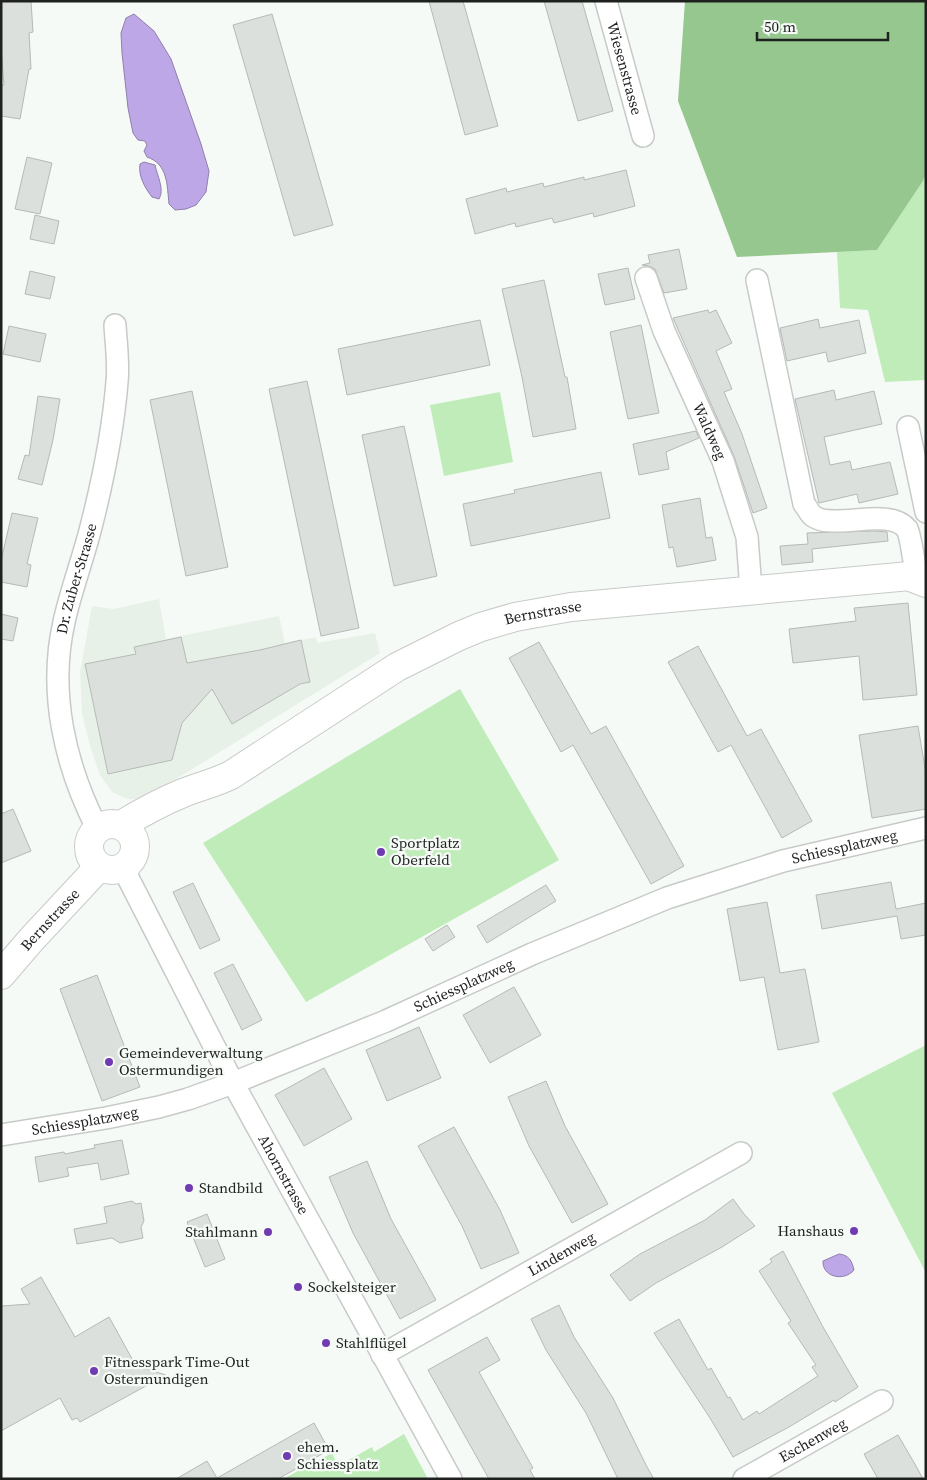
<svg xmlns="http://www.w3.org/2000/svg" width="927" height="1480" viewBox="0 0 927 1480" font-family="'Source Serif 4',serif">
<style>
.built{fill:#e8f1e7}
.green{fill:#bfecb9}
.forest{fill:#96c78f}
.water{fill:#bea7e7;stroke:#8e7fab}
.building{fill:#dce0dc;stroke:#b6bab6}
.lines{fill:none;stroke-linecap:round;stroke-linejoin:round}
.street-casing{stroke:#c7cbc7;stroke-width:24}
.secondary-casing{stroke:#c7cbc7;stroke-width:30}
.street{stroke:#fff;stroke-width:21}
.secondary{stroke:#fff;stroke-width:28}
.poi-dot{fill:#703ab0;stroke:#f6faf6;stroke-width:2}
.labels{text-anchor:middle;stroke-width:4.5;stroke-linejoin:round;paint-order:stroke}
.street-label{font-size:15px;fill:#1f211f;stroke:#f6faf6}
.poi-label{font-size:15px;fill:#1f211f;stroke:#f6faf6;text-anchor:start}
</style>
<rect width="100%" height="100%" fill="#f6faf6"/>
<polygon class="built" points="159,599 166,639 279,616 285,643 316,637 317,643 375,633 380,653 147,797 140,799 127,799 112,792 100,775 90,746 82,714 80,672 92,606 114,609"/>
<g class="green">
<polygon points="926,173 926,380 885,382 868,310 840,308 837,252 877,250 923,181"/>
<polygon points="500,392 513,462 444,476 430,405"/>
<polygon points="460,689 559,860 306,1002 203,843"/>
<polygon points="926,1045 926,1273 832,1093"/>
<polygon points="404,1434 428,1479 283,1479 332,1453 338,1466 372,1447 374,1452"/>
</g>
<polygon class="forest" points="685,1 926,1 926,173 923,181 877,250 737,257 678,101"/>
<g class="water">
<path d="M 134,14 L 154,31 L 171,59 L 201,144 L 209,171 L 206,192 L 196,205 L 186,209 L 175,210 L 169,204 C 167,185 168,164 147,157 L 144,151 L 147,145 L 145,141 L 138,140 L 133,133 L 128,108 L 122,53 L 121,33 L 126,18 Z"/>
<path d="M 144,162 L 155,165 C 157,175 165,190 159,199 L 152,197 C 145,188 138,176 140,164 Z"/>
<path d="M 839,1254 C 849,1255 852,1261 854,1270 C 844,1282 822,1277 823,1261 Z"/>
</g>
<g class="building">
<polygon points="1,1 31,1 33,32 29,33 31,69 29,69 20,119 1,116 1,85 4,85 1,48"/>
<polygon points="429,1 463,1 498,126 465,135"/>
<polygon points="544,1 582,1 613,111 578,121"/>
<polygon points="272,14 333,225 294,236 233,25"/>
<polygon points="27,157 52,163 40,214 15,209"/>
<polygon points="626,170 635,206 594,217 593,213 554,223 552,218 516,227 515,223 475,234 466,199 506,188 507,192 543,183 544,187 584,177 584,180"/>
<polygon points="35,215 59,221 54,244 30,239"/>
<polygon points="679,249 687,289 664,293 655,269 649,266 642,265 650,263 648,255"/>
<polygon points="628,268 635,299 605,305 598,274"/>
<polygon points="30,271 55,277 50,299 25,294"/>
<polygon points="544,280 565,377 567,377 576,429 533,437 522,377 502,289"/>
<polygon points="708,310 709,313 716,310 732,343 716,351 732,389 724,392 742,434 767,508 753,513 734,456 673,318"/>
<polygon points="818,319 820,328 859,320 866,353 828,362 826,352 787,361 780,328"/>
<polygon points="480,320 490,365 347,395 338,349"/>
<polygon points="641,325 659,413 628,419 610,332"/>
<polygon points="9,326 46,334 40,362 3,354"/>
<polygon points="307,381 359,628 321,636 269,389"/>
<polygon points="834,390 836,400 874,391 882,424 824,437 830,465 850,461 852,470 890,462 898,494 859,503 857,494 819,503 795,399"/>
<polygon points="192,391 228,567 186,576 150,400"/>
<polygon points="38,396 60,399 53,440 42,485 18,479 25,455 29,456"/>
<polygon points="404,426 437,576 394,586 362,435"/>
<polygon points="696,431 699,438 666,452 669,469 639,475 633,444"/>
<polygon points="601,472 610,518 471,546 463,504 515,493 514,490"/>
<polygon points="700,498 706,538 712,537 716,560 677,567 673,547 669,548 662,505"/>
<polygon points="12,513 38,518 27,564 31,565 27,587 1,582 1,561"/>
<polygon points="875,531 887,532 888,541 812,549 813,562 782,565 780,546 808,544 807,533"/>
<polygon points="908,603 917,695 863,700 859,656 793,663 789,629 856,621 854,608"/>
<polygon points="1,614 18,618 13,641 1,639"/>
<polygon points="181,637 187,663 260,650 301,640 310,682 300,684 232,724 212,689 182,723 172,760 108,774 85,664 136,654 134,647"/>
<polygon points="539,642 591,734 606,726 684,866 651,884 573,745 561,752 509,658"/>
<polygon points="698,646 747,736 761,729 812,821 782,838 731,745 718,752 668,662"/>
<polygon points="918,726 926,774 926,809 872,818 859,735"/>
<polygon points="13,809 31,851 1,863 1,814"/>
<polygon points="891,882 896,909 926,903 926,935 901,939 897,916 822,929 816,895"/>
<polygon points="193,883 220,940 200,949 173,892"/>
<polygon points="546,885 556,901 487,943 477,926"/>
<polygon points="767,902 780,973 805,969 819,1042 778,1050 764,977 740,981 727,909"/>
<polygon points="447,925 455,937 433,951 425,939"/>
<polygon points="233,964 262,1020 242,1030 214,973"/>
<polygon points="97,975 140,1087 102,1101 60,989"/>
<polygon points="514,987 541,1035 490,1063 463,1015"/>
<polygon points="419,1027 441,1078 387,1101 366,1050"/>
<polygon points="324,1068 352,1119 304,1146 275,1095"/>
<polygon points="546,1081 565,1126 608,1204 572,1223 529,1146 508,1097"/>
<polygon points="454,1127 500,1210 519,1253 481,1269 462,1226 418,1146"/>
<polygon points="122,1140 129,1174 101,1180 98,1163 67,1168 69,1176 39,1182 35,1157 64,1152 65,1154 95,1148 94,1145"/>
<polygon points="367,1161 391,1219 436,1300 400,1319 353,1233 329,1177"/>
<polygon points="733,1199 744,1214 755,1226 722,1247 656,1283 630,1301 610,1275 640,1254 705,1220"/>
<polygon points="132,1201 136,1204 141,1203 144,1221 141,1227 143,1238 120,1243 112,1238 77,1244 74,1229 107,1223 104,1207"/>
<polygon points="207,1214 225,1259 205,1267 187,1222"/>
<polygon points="783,1251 823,1327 858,1387 835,1402 834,1400 789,1427 733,1457 710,1418 654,1333 679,1319 708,1370 711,1368 728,1398 730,1397 743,1420 757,1411 759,1414 818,1376 812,1367 816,1365 788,1323 791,1321 759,1271 772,1262 770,1259"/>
<polygon points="41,1277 75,1337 109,1317 136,1366 166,1375 80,1422 77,1418 72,1420 60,1398 1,1431 1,1306 30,1304 21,1289"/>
<polygon points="559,1305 574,1337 613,1398 647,1467 654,1479 618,1479 586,1413 546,1350 531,1319"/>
<polygon points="487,1337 500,1360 479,1372 533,1468 530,1470 535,1479 489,1479 428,1370"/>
<polygon points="314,1423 329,1450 278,1479 176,1479 207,1461 217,1478"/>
<polygon points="898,1435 916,1466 923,1479 878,1479 864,1454"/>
</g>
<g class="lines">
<g class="street-casing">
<g id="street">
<path id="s1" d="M 606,1 L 643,136"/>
<path id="s2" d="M 646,278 L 664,331 L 723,461 L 747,537 L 751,590"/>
<path d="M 757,280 L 804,504 C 807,507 810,514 813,516 C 833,531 889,506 907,529 C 911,536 915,569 917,579"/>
<polyline points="908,427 926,512"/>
<path id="s3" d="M 97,828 C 65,765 48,693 64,622 C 71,590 83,559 91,527 C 103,480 113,431 117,382 C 119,363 116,343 115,325"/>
<path id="s4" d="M 123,868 L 233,1083 L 451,1479"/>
<path id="s5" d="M 1,1135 L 106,1118 L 159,1107 L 188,1099 L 233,1083 L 386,1021 L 532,954 L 667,898 L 783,861 L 926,828"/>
<path id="s6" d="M 382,1355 L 741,1153"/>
<path id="s7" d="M 744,1479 L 882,1401"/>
</g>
</g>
<g class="secondary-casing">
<g id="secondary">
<circle cx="112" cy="847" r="23"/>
<path id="s8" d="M 121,825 C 141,813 161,802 183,793 C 200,786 215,783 231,775 L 397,667 L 459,636 L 481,627 L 515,617 L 571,607 L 899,577 L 908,576 L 926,583"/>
<path id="s9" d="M 1,975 L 31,940 L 99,867"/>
</g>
</g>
<use href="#street" class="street"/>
<use href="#secondary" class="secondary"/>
</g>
<g class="poi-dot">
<circle cx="381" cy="852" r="5"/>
<circle cx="109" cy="1062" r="5"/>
<circle cx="189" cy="1188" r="5"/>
<circle cx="854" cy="1231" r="5"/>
<circle cx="268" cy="1232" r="5"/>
<circle cx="298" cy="1287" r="5"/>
<circle cx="326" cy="1343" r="5"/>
<circle cx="94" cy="1371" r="5"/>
<circle cx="287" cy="1456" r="5"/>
</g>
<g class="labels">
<g class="street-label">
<text dy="5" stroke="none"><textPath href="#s1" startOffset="70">Wiesenstrasse</textPath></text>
<text dy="5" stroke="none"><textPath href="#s2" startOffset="166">Waldweg</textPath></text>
<text dy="5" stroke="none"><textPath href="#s3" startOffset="258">Dr. Zuber-Strasse</textPath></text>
<text dy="5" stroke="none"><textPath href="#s8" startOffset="476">Bernstrasse</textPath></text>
<text dy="5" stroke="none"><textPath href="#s5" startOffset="895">Schiessplatzweg</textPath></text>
<text dy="5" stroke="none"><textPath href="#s9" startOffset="74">Bernstrasse</textPath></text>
<text dy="5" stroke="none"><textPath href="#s5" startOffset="489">Schiessplatzweg</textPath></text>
<text dy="5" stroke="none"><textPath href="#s5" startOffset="85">Schiessplatzweg</textPath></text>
<text dy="5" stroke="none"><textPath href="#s4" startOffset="346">Ahornstrasse</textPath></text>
<text dy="5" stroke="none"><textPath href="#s6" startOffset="206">Lindenweg</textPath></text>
<text dy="5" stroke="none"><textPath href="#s7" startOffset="79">Eschenweg</textPath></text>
</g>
<g class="poi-label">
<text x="391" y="848">Sportplatz<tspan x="391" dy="17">Oberfeld</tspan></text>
<text x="119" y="1058">Gemeindeverwaltung<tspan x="119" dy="17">Ostermundigen</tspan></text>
<text x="199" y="1193">Standbild</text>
<text x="844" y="1236" text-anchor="end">Hanshaus</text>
<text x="258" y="1237" text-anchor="end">Stahlmann</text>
<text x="308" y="1292">Sockelsteiger</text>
<text x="336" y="1348">Stahlflügel</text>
<text x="104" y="1367">Fitnesspark Time-Out<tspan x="104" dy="17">Ostermundigen</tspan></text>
<text x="297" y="1452">ehem.<tspan x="297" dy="17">Schiessplatz</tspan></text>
</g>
</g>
<rect width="927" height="1480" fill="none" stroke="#1f211f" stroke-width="5"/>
<path d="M757 32v8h131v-8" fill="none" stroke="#1f211f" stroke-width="2.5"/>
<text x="764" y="32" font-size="15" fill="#1f211f" stroke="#f6faf6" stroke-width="4" paint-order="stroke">50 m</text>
</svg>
